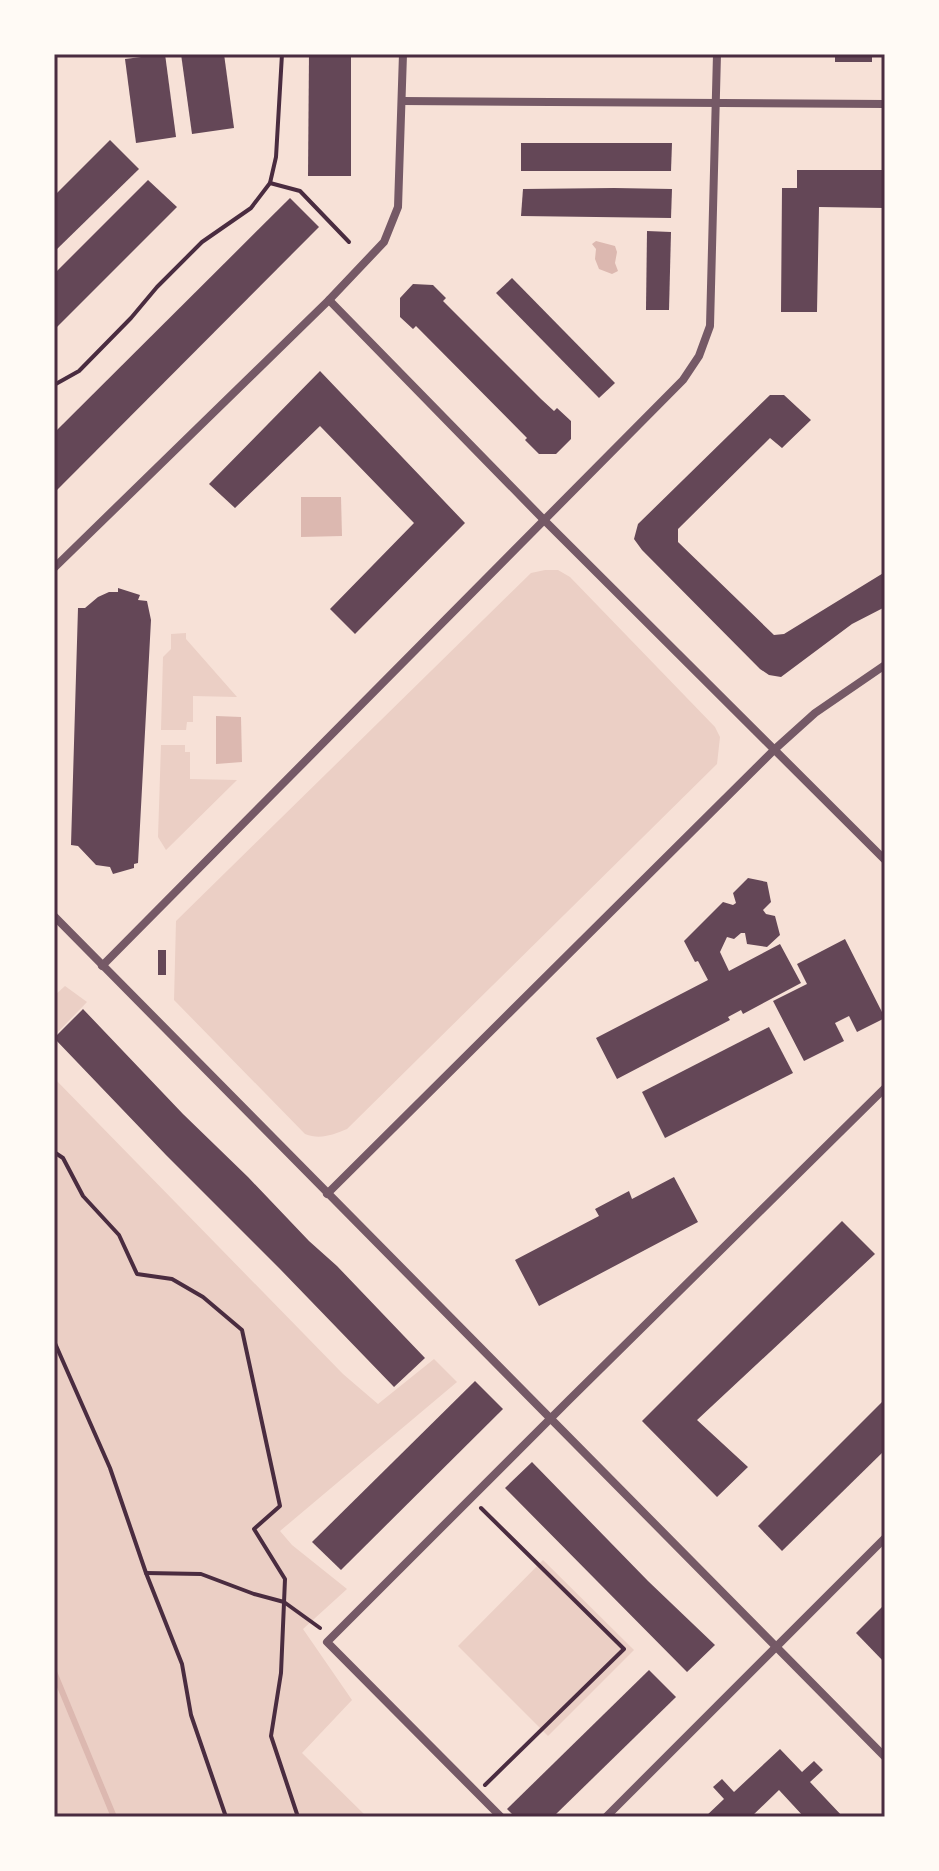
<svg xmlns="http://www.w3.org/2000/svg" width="939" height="1871" viewBox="0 0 939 1871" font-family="Jost,sans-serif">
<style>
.green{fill:#ebcfc5}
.water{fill:#dcb8b0}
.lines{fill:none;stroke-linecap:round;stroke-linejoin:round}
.stream{stroke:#dcb8b0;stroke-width:6}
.building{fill:#644757}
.path{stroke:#4a2c40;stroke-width:4}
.minor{stroke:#755966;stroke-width:8}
.neatline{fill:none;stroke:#4a2c40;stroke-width:3}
</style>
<rect width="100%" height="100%" fill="#f7e1d7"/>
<g class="green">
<path d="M 545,570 L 558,570 L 570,577 L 715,727 L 720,737 L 717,764 L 347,1129 C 332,1135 320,1140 305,1134 L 174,1000 L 176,921 L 531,573 Z"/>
<polygon points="186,633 186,639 237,697 193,696 193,722 187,722 186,730 161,730 163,657 171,649 171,634"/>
<polygon points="161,745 185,745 185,752 190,752 190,779 237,780 166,850 158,837"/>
<polygon points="65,986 87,1002 54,1036 54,996"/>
<polygon points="54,1078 343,1374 378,1404 434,1359 457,1382 280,1531 292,1545 347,1589 303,1629 352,1700 302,1753 367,1817 54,1817"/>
<polygon points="543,1560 634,1650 548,1736 458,1646"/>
</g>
<g class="water">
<polygon points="596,241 615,246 617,252 615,263 618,271 612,274 599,269 595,259 596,249 592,244"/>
<polygon points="301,497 341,497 342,536 301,537"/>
<polygon points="216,716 241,717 242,762 216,764"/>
</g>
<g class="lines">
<polyline class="stream" points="54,1672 114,1817"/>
</g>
<g class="building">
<polygon points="165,54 176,137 136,143 125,59"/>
<polygon points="181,54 224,54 234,128 192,134"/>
<polygon points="309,54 351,54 351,176 308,176"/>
<rect x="835" y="54" width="37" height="8"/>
<polygon points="110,140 139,169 54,252 54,196"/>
<polygon points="521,143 672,143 671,171 521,171"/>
<polygon points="797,170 885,170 885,208 819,207 817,312 781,312 782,188 797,188"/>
<polygon points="148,180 177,207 54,330 54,274"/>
<polygon points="614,188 672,189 671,218 521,216 523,189"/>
<polygon points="290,198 319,227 54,493 54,433"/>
<polygon points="647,231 671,232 669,310 646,310"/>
<polygon points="512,278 615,383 599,398 496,293"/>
<polygon points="413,284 433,285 446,298 443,301 541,399 554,411 557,408 571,421 571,439 556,454 539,454 525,440 527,438 416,326 413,329 400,317 400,298"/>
<polygon points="320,371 465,523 355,634 330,609 414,523 320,426 235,508 209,484"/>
<polygon points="770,395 784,395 811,420 782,448 770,438 678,529 678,542 774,635 784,634 885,572 885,607 852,624 781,677 769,675 760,669 642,550 634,539 638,524"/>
<polygon points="118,588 140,595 138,600 147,601 151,620 138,863 134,864 134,868 113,874 110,867 96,865 78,846 71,845 78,608 85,608 98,597 109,592 118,592"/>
<polygon points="748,878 767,882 771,902 763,910 766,914 775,916 780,935 767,947 747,944 745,933 741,933 734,939 727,937 720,952 729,971 780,944 801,983 743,1014 741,1010 728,1017 730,1020 617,1079 596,1038 708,980 698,961 695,962 684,941 723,902 733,905 736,903 733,893"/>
<polygon points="845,939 885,1018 857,1032 849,1016 835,1023 844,1041 804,1061 773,1001 807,984 797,964"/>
<rect x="158" y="950" width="8" height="25"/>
<polygon points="83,1009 183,1114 248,1177 309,1241 337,1266 425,1358 394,1387 280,1269 166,1155 54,1038"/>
<polygon points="769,1027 793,1073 665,1138 642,1092"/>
<polygon points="674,1177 698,1222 539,1306 515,1260 599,1216 595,1209 629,1191 632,1199"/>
<polygon points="842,1221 875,1254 697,1420 748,1467 717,1497 642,1421"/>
<polygon points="475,1381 503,1409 341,1570 312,1542"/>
<polygon points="885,1399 885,1450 782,1551 758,1526"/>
<polygon points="532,1462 648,1581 715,1645 687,1672 505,1488"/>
<polygon points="885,1604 885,1663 856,1633"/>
<polygon points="649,1670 676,1697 553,1817 515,1817 507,1809"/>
<polygon points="780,1749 802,1772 814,1761 823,1770 810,1782 843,1817 804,1817 779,1790 751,1817 705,1817 724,1799 713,1787 722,1779 734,1792"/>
</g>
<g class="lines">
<g class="path">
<polyline points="270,183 300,191 349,242"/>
<polyline points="54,385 79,371 131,318 157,287 202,242 251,208 270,183 276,157 282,54"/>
<polyline points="54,1152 63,1158 83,1196 119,1235 137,1274 172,1279 203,1297 242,1330 280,1506 254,1529 285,1579 281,1673 271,1736 298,1817"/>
<polyline points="54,1341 110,1468 146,1573 182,1664 191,1715 226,1817"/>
<polyline points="481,1508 624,1649 485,1785"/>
<polyline points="146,1573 201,1574 254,1594 284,1602 320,1628"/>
</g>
<g class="minor">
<polyline points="402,101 885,104"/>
<polyline points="329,300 545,521 885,860"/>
<polyline points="54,568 329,300 384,242 398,207 403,54"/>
<polyline points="54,916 885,1757"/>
<polyline points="102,966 683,380 699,356 710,326 717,54"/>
<polyline points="327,1194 775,749 815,713 885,665"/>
<polyline points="501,1817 327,1642 569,1400 885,1088"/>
<polyline points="606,1817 885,1538"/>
</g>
</g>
<rect width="939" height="1871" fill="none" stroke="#fffaf5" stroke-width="112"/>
<rect x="56" y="56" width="827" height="1759" class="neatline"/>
</svg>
